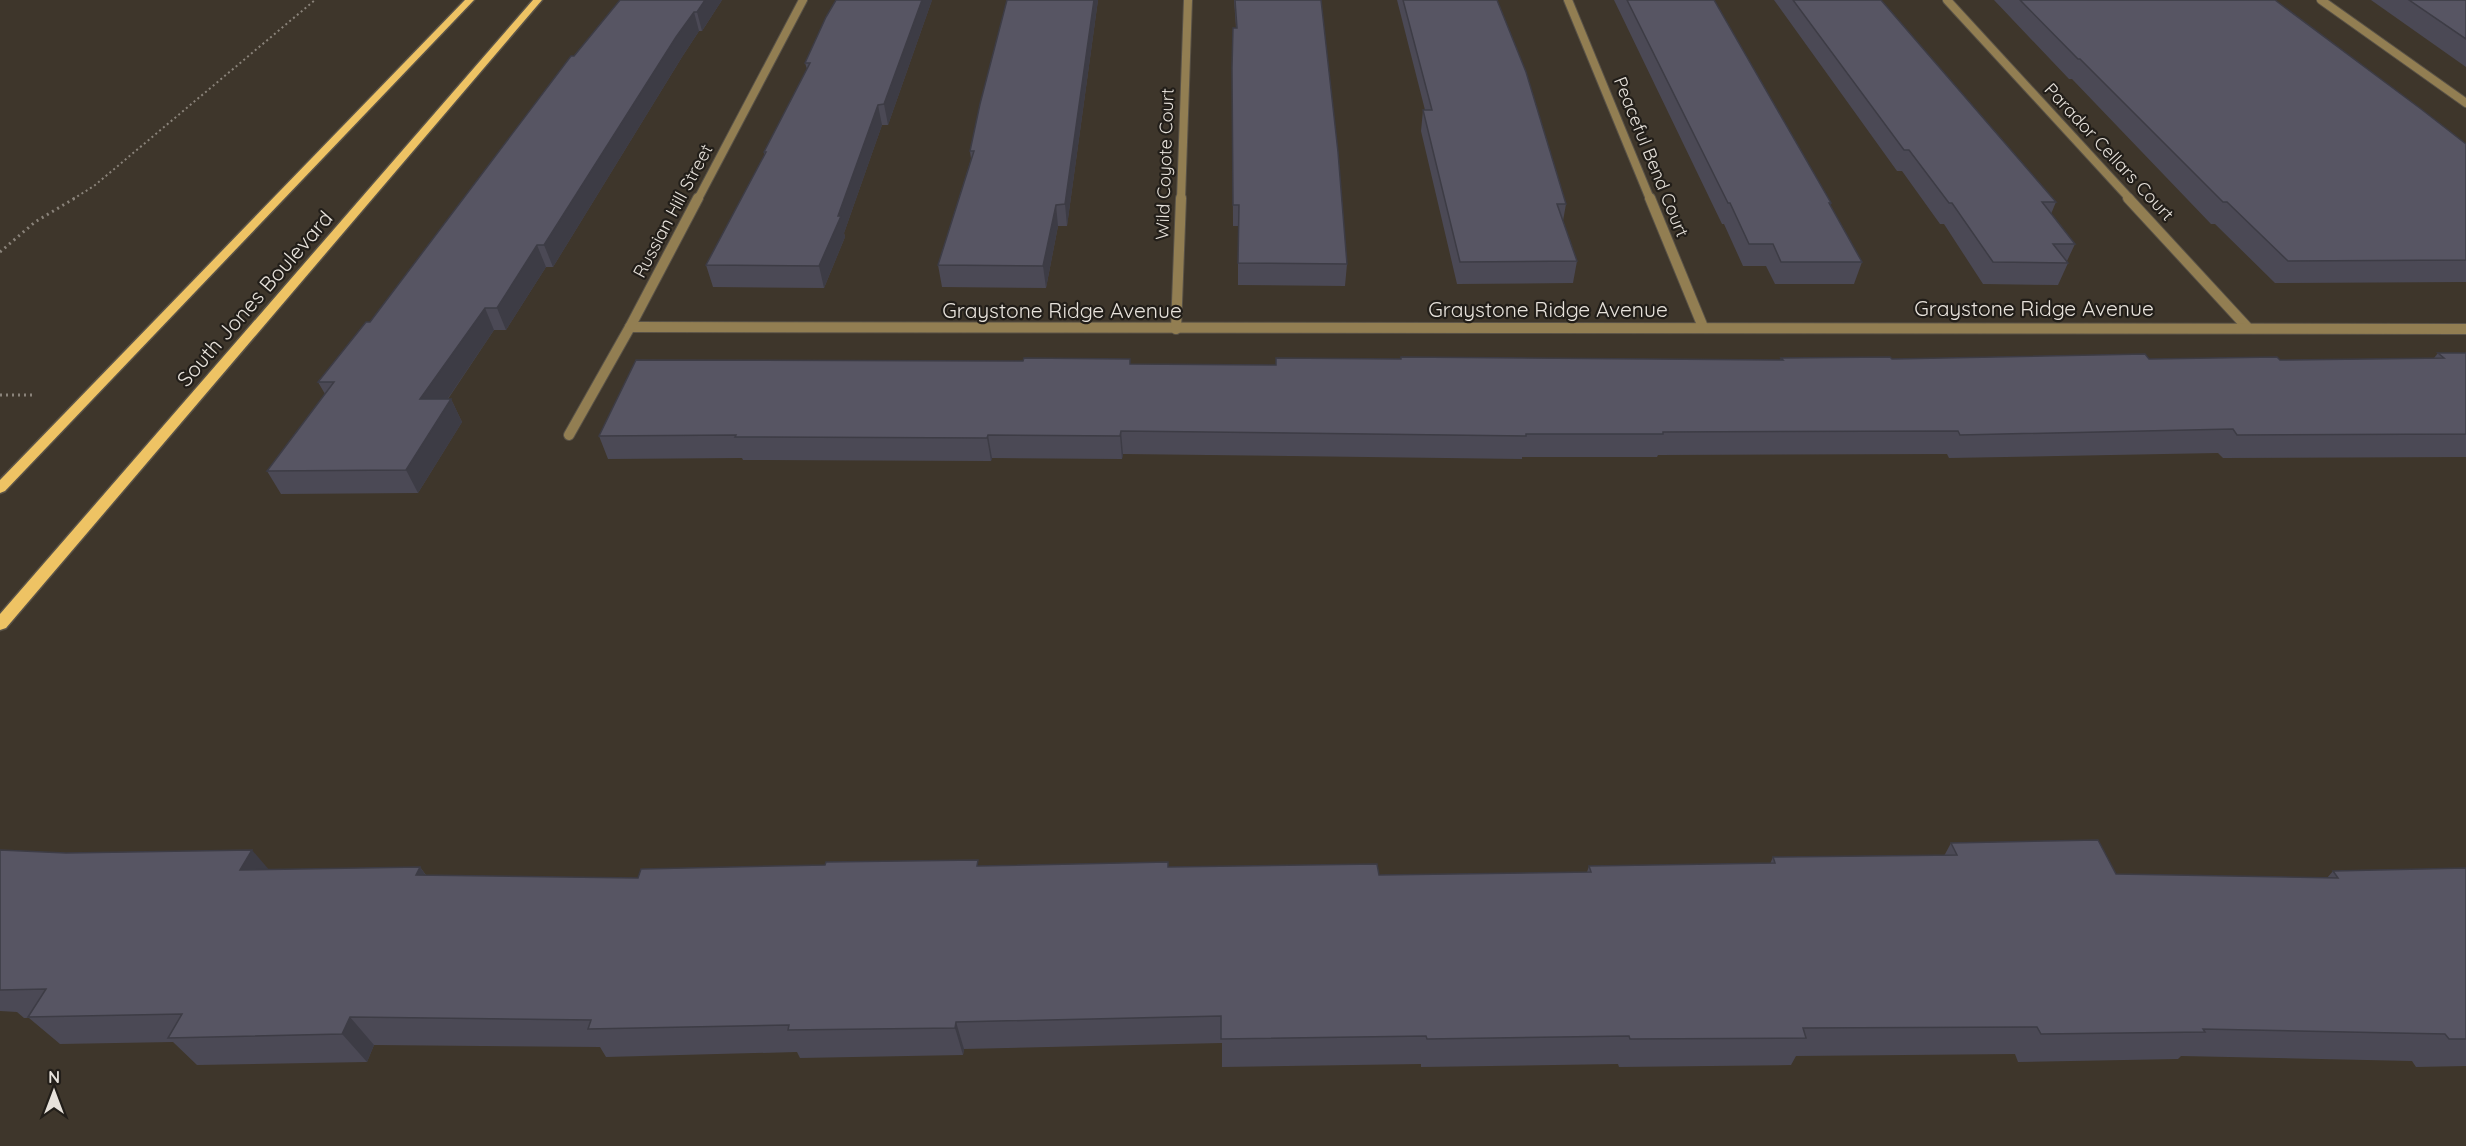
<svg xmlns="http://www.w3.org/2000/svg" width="2466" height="1146" viewBox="0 0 2466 1146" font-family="Quicksand,sans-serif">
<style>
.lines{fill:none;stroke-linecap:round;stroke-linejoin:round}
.street-far1-casing{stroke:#595247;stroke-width:10}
.street-casing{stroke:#595247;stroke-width:12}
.primary-casing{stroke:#595247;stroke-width:3}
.path-far1{stroke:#8a837a;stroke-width:2;stroke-dasharray:2 3;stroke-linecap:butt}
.path{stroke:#8a837a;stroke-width:3;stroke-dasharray:2 4;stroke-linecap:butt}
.street-far1{stroke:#927e52;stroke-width:8}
.street{stroke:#927e52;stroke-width:10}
.primary{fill:#eec364;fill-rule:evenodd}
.wall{fill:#4b4955}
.shaded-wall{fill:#3d3c45}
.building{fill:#575563;stroke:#3d3c45;stroke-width:1.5}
.labels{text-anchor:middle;stroke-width:4.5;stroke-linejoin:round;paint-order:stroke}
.far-street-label{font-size:18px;fill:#e7e2db;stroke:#221e19}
.street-label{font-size:21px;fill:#e7e2db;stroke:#221e19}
</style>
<rect width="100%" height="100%" fill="#3e362b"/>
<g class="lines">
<g class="street-far1-casing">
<g id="street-far1">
<polyline points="1568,0 1650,199"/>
<polyline points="1947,0 2130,199"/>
<polyline points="2321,0 2466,103"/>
<polyline points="698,199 803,0"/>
<polyline points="1181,199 1188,0"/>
</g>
</g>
<g class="street-casing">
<g id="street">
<polyline points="1650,198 1703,327"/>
<polyline points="2128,198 2247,327"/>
<polyline points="630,327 2466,329"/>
<polyline points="1176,329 1181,198"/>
<polyline points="569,435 630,327 698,198"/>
</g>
</g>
<g class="primary-casing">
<g id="primary">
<polygon points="465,0 474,0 5,491 0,493 0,480"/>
<polygon points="533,0 542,0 6,628 0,630 0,614"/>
</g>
</g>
<polyline class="path-far1" points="73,199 94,186 315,0"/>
<g class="path">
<polyline points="0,252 35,222 75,198"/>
<polyline points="0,395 36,395"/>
</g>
<use href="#street-far1" class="street-far1"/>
<use href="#street" class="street"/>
<use href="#primary" class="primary"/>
</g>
<g class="wall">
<polygon points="722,0 702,31 699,31 682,57 553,267 546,267 506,330 494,330 448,399 451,399 462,422 418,493 281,494 267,471 325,394 318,382 370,322 574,56"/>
<polygon points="932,0 888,125 882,125 844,233 845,237 824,288 713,287 706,265 764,156 764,152 807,69 805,63"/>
<polygon points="1007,0 1098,0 1067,226 1058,226 1046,288 942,287 938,265 971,159 970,151"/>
<polygon points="1234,0 1321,0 1347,264 1345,286 1238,285 1238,226 1233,226 1232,68 1236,28"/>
<polygon points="1397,0 1497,0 1566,204 1563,221 1577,261 1573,283 1457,284 1421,131 1423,110 1425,110"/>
<polygon points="1614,0 1714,0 1831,203 1830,206 1862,262 1854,284 1775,284 1766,266 1743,266 1724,224 1722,224"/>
<polygon points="1774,0 1881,0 2056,202 2051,214 2075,244 2067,261 2068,263 2058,285 1983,284 1944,224 1940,224 1902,171 1897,171"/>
<polygon points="1994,0 2275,0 2466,144 2466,282 2275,283 2215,224 2211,224 2072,79 2069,79"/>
<polygon points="2371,0 2466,0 2466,67"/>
<polygon points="2438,353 2466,353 2466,457 2223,458 2218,453 1949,458 1947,454 1658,455 1657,457 1522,457 1522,459 1123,454 1122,459 992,458 991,461 743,460 742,458 608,459 599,436 1023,361 1130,359 1130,364 1275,365 1401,359 1780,360 1781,358 1892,359 2280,360 2434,358"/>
<polygon points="1951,843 2116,874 2327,878 2333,871 2466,868 2466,1066 2416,1067 2412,1061 2181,1056 2178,1059 2018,1062 2015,1054 1796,1056 1791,1065 1619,1067 1618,1064 1421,1067 1421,1064 1222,1067 1222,1043 964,1049 963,1055 800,1058 797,1052 606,1057 600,1047 374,1045 367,1062 197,1065 173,1042 60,1044 29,1018 24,1018 17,1012 0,1011 0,850 269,870 420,867 426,875 638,878 979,866 1168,867 1379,875 1587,872 1589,866 1770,864 1773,857 1944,856"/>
</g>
<g class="shaded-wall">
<polygon points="705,0 722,0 702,31 697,12"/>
<polygon points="922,0 932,0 888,125 884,104"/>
<polygon points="1094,0 1098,0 1067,226 1065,204"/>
<polygon points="694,12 699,31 682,57 553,267 544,245 676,37"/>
<polygon points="878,105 882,125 844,233 845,237 824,288 819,266"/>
<polygon points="1056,205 1058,226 1046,288 1043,266"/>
<polygon points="537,245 546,267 506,330 497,308"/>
<polygon points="485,308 494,330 432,422 420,399"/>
<polygon points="451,399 462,422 418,493 406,470"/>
<polygon points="1121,431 1123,454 1122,459 1120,436"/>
<polygon points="988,435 992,458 991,461 987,438"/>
<polygon points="252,850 277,879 240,870"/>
<polygon points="420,867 440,896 416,875"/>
<polygon points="350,1017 374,1045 367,1062 342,1034"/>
<polygon points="956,1022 964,1049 963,1055 955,1028"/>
</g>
<g class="building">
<polygon points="620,0 705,0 697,12 694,12 676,37 544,245 537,245 497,308 485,308 420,399 451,399 406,470 267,471 334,382 318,382 366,322 370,322 571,56 574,56"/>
<polygon points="836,0 922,0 884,104 878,105 838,216 841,216 819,266 706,265 766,152 764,152 810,63 805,63 826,17"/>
<polygon points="1007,0 1094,0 1065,204 1056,205 1043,266 938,265 974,151 970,151 980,104"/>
<polygon points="1235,0 1321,0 1338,152 1347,264 1238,263 1239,205 1233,205 1232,68 1233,28 1237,28"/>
<polygon points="1403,0 1497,0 1526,72 1566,204 1557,204 1577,261 1460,262 1423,110 1432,110"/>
<polygon points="1627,0 1714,0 1831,203 1829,203 1862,262 1781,262 1773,244 1749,244 1730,203 1728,203"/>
<polygon points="1793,0 1881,0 2056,202 2042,202 2075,244 2053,244 2068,263 1993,262 1952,203 1949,203 1909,150 1904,150"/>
<polygon points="2020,0 2275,0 2421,109 2466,144 2466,260 2288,261 2227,202 2223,202 2080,59 2078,59"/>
<polygon points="2409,0 2466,0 2466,39"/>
<polygon points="2438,353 2466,353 2466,434 2237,435 2233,429 1960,435 1958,431 1663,432 1663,434 1526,434 1526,436 1121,431 1120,436 988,435 987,438 735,437 736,435 599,436 636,360 1023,361 1024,358 1130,359 1130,364 1276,365 1276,358 1401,359 1401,357 1783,360 1781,358 1890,357 1892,359 2145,354 2149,359 2277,357 2280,360 2444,358"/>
<polygon points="2098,840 2116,874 2338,878 2333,871 2466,868 2466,1039 2449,1039 2445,1034 2203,1029 2205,1032 2041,1034 2037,1027 1803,1028 1806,1038 1630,1039 1629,1036 1427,1039 1426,1036 1221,1039 1221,1016 956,1022 955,1028 788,1030 789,1025 588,1029 591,1020 350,1017 342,1034 168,1038 182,1014 28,1017 46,989 0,990 0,850 66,853 252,850 240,870 420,867 416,875 638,878 641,869 825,865 826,862 978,860 977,866 1168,862 1168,867 1377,864 1379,875 1591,872 1589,866 1775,863 1773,857 1957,855 1951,843"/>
</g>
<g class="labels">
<g class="far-street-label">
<text transform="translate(2109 152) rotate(47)" y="6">Parador Cellars Court</text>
<text transform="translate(1651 157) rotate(68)" y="6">Peaceful Bend Court</text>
<text transform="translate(1165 164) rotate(-88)" y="6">Wild Coyote Court</text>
<text transform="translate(673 211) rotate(-62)" y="6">Russian Hill Street</text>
</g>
<g class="street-label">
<text transform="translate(255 299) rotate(-49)" y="7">South Jones Boulevard</text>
<text x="2034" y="316">Graystone Ridge Avenue</text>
<text x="1548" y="317">Graystone Ridge Avenue</text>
<text x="1062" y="318">Graystone Ridge Avenue</text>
</g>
</g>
<g transform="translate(54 1092)" stroke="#221e19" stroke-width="4.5" paint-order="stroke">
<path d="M0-4.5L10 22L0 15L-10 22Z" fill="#e7e2db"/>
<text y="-9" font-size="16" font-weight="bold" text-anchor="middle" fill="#e7e2db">N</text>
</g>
</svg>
